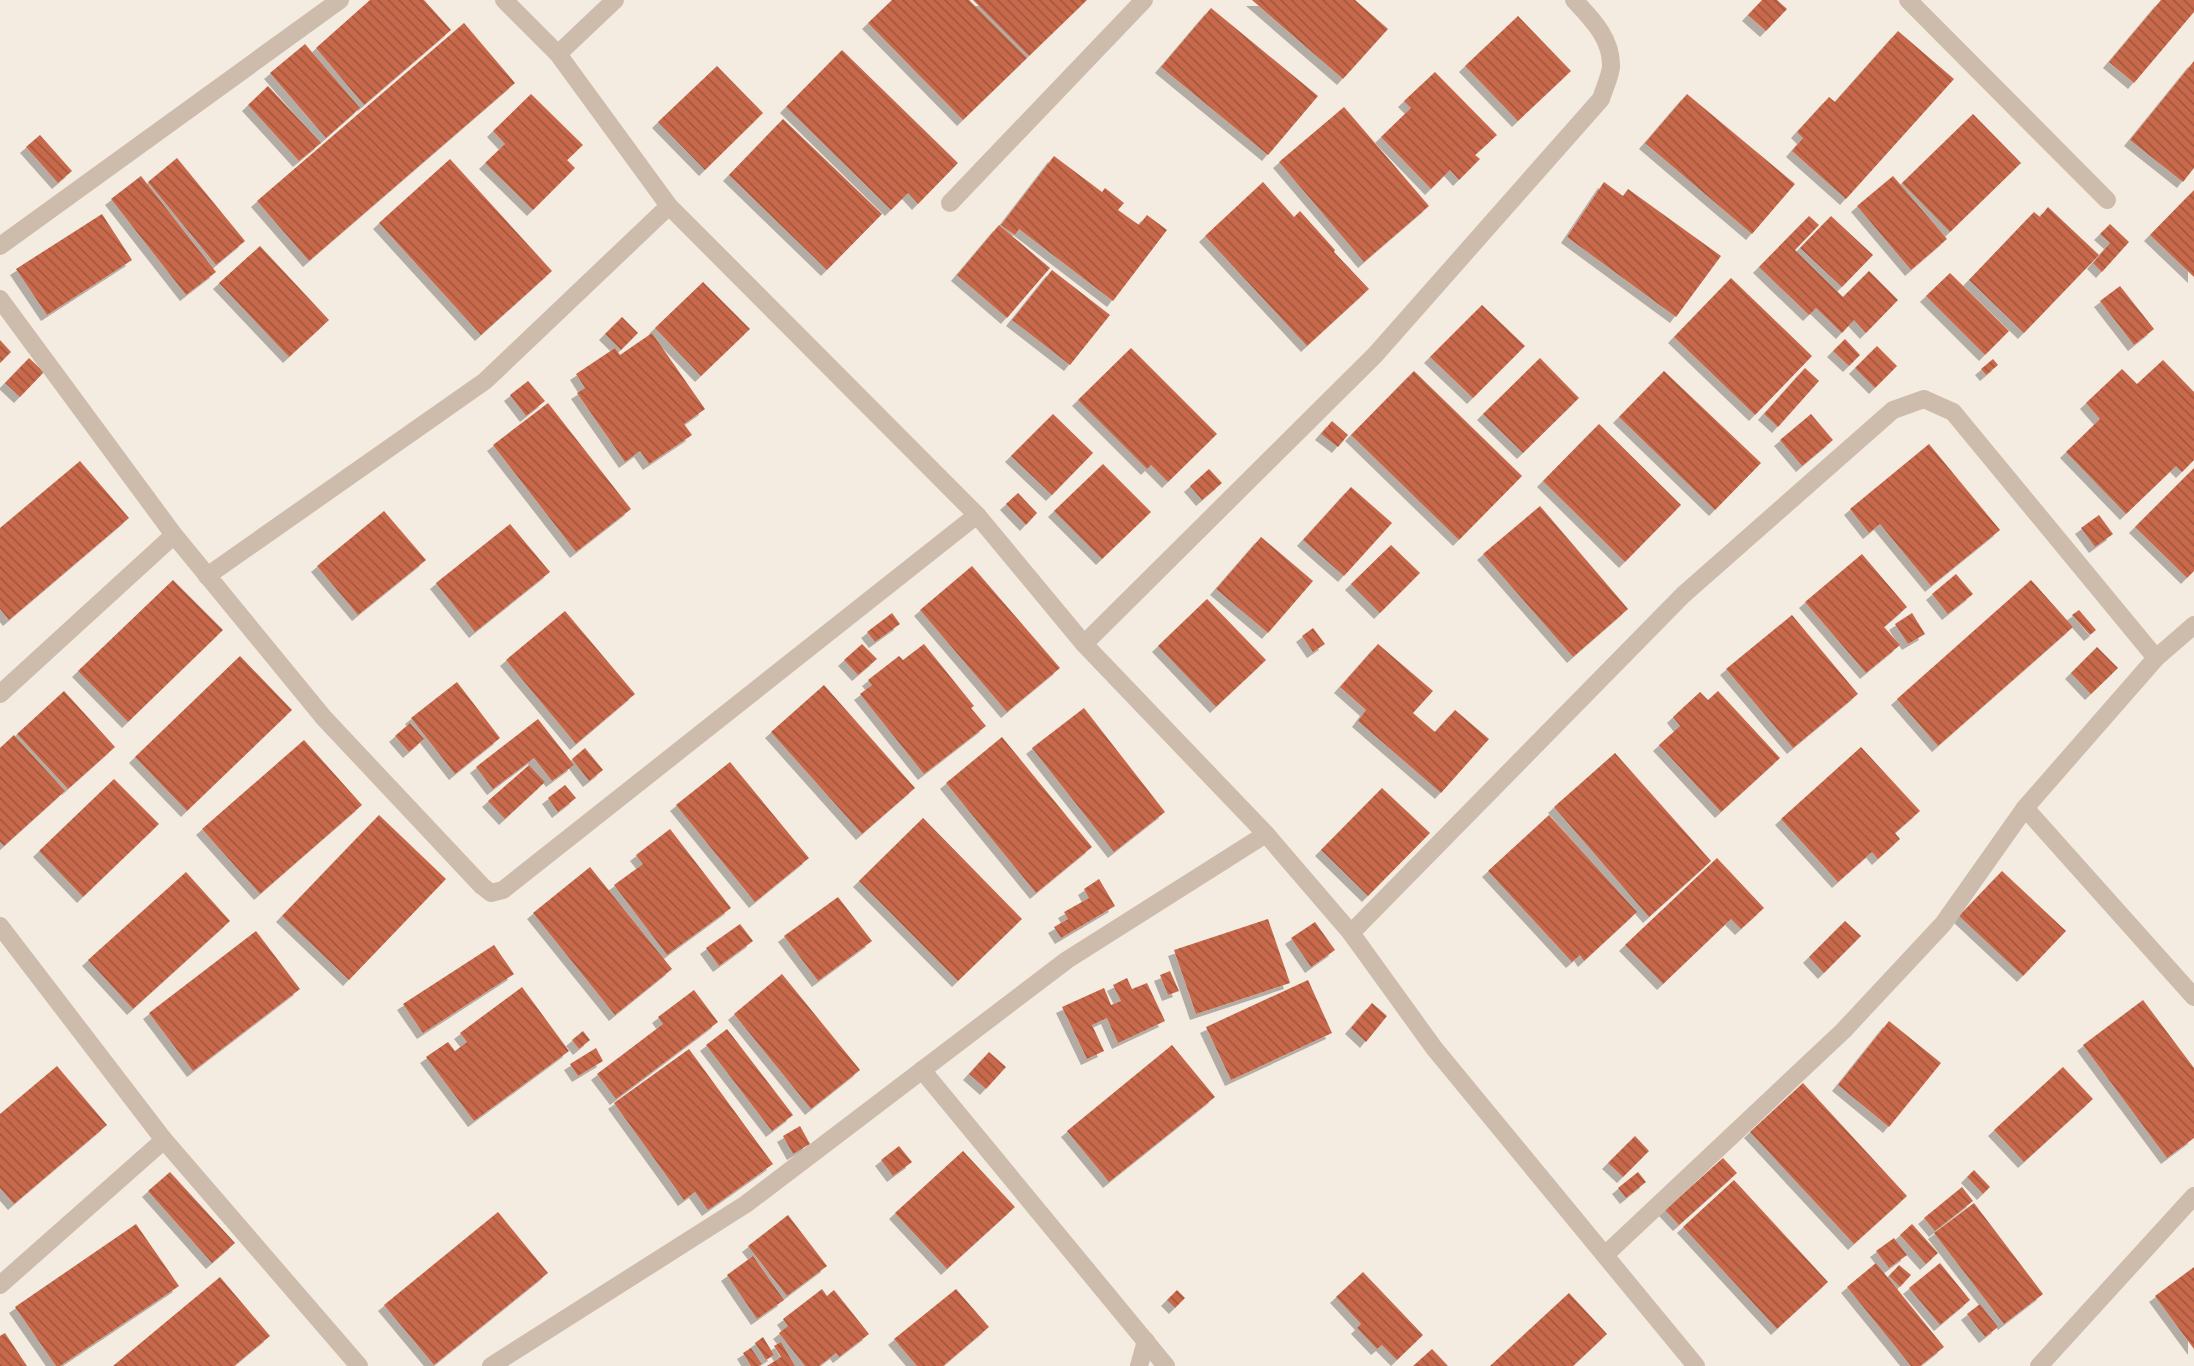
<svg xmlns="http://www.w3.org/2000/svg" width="2194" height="1366" viewBox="0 0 2194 1366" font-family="'Alegreya Sans',sans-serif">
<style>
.building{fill:url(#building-back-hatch);filter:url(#shadow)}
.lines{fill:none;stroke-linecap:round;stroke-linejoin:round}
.minor{stroke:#cdbbac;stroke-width:18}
</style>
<defs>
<pattern id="building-back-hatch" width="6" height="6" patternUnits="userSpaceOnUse" patternTransform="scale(1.75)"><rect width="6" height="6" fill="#c8694b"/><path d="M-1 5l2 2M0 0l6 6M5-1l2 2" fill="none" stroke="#a4573f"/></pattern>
<filter id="shadow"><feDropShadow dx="-6" dy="6" stdDeviation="0" flood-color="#0004"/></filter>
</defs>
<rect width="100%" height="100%" fill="#f4ebe1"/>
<g class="building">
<polygon points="370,0 424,0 451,30 364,105 316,48"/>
<polygon points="892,0 969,0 1027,58 963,120 868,23"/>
<polygon points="973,0 1087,0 1029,56"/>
<polygon points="1252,0 1355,0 1388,29 1343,79"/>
<polygon points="1762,0 1777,0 1787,9 1766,31 1748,15"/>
<polygon points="2161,0 2194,0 2194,12 2134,83 2109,62"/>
<polygon points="1211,8 1318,96 1268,155 1161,67"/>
<polygon points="1518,16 1571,71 1518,121 1465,66"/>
<polygon points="464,23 515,83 309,261 257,201"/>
<polygon points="1898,31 1954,79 1846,199 1792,151 1803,138 1797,132 1829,97 1835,102"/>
<polygon points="305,44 360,108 326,138 270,73"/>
<polygon points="842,50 958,163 918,204 908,193 891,210 786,107"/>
<polygon points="2194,61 2194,168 2183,182 2130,140"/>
<polygon points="717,66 763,113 705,170 658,122"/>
<polygon points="1435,72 1497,135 1475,155 1480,159 1459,180 1450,170 1431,189 1381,137 1411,108 1404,101"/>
<polygon points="268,86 321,143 299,161 248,105"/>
<polygon points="531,94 583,145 567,160 575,168 533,210 485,163 505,144 493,131"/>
<polygon points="1687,94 1795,184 1752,234 1645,143"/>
<polygon points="1344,107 1429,206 1364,262 1279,162"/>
<polygon points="1973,114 2021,163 1950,232 1902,183"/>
<polygon points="783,119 882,214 827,270 729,175"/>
<polygon points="40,135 72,171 58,183 26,147"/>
<polygon points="1054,156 1102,192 1105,188 1124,203 1118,210 1139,225 1147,215 1167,230 1113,301 1019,229 1015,235 1001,225"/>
<polygon points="177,158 245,241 216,265 148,182"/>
<polygon points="450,159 552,271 481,335 379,223"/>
<polygon points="141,176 216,272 186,295 111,199"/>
<polygon points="1893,176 1947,239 1911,270 1857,206"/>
<polygon points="1263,182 1294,217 1300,211 1335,250 1334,252 1369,289 1307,346 1205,236"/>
<polygon points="1604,182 1623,196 1628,189 1721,256 1676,317 1567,237"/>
<polygon points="2194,190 2194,277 2150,235"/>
<polygon points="2048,207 2099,255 2024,333 1969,280 2034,212 2040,217"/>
<polygon points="102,214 132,260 47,315 16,269"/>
<polygon points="1809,216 1819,225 1795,250 1843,297 1869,271 1898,300 1866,333 1854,320 1842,333 1816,308 1809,315 1759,267"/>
<polygon points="1831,216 1873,255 1842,287 1800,248"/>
<polygon points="2110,224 2129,242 2102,272 2093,263 2110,243 2100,234"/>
<polygon points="999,225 1050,268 1007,318 957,275"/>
<polygon points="260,246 329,320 289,357 219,283"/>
<polygon points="1052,270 1110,315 1070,365 1012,320"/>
<polygon points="1950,273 2009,331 1985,355 1926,296"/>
<polygon points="1731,278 1812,356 1755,415 1674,337"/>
<polygon points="703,282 750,329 701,376 655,328"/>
<polygon points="2120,286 2154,329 2134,345 2100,301"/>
<polygon points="1482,305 1525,346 1473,398 1430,357"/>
<polygon points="622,317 638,333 621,350 605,334"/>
<polygon points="652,333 705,409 684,424 692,435 649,464 640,451 625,462 577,393 585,388 576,374 615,348 620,355"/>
<polygon points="1845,339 1860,355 1849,366 1833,351"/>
<polygon points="0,340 11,352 0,363"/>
<polygon points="1877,346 1897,366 1875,388 1855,368"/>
<polygon points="1131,348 1217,434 1168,482 1151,465 1147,469 1078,400"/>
<polygon points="29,358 44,372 20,397 5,383"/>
<polygon points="1540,358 1579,398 1523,453 1483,414"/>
<polygon points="1993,359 1998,365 1986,375 1981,369"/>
<polygon points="2163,360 2194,392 2194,460 2182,472 2176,466 2126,514 2066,452 2100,419 2086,403 2122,369 2137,384"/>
<polygon points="1805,368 1819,381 1778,427 1764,414"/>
<polygon points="1414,371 1522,476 1459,540 1351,435"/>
<polygon points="1664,371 1761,463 1715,510 1619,417"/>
<polygon points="528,381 545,401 526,416 510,395"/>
<polygon points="548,403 631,509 576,552 493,445"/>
<polygon points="1053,414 1093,453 1052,495 1011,456"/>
<polygon points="1811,414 1833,440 1802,466 1780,440"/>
<polygon points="1332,421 1348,435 1338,447 1321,434"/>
<polygon points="1599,424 1681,505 1625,562 1543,481"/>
<polygon points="1929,444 2000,530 1931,586 1880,524 1869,533 1850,509"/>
<polygon points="80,461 129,518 9,620 0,609 0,528"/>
<polygon points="1103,464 1151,512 1102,559 1054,511"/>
<polygon points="2194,468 2194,571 2187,578 2135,527"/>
<polygon points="1209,469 1222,483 1202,500 1190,486"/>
<polygon points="1351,487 1392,523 1344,576 1303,540"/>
<polygon points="1018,493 1037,513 1026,525 1006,504"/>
<polygon points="1540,506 1628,609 1573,657 1483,554"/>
<polygon points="384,511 426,560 358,615 317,566"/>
<polygon points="2099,515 2113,534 2095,547 2081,528"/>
<polygon points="510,524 550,572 475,632 436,583"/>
<polygon points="1261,537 1313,581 1268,633 1216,589"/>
<polygon points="1391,545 1420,573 1380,613 1351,584"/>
<polygon points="1862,554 1907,607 1884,627 1900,645 1866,673 1805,602"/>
<polygon points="972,566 1060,668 1007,712 920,610"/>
<polygon points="1956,574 1973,594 1948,614 1932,594"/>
<polygon points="173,580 223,630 128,722 78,671"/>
<polygon points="2031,580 2073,627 1938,746 1897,699"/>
<polygon points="1207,599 1266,660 1216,707 1158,646"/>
<polygon points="2079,610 2096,630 2090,635 2072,615"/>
<polygon points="565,611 635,694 576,744 506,660"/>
<polygon points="892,613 900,624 875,642 867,632"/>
<polygon points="1912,613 1925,634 1908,644 1895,624"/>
<polygon points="1792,615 1858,694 1793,748 1726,669"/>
<polygon points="1313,628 1325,644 1313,652 1302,636"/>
<polygon points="862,644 877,659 858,675 844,660"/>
<polygon points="924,644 974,706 971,708 986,726 924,774 860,694 872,685 868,680 899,656 903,660"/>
<polygon points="1378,644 1433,691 1413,713 1435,732 1455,710 1489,739 1441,793 1358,721 1366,710 1340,687"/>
<polygon points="2097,647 2118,668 2091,694 2071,673"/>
<polygon points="240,656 292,710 187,811 135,757"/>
<polygon points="457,682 500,738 455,774 411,718"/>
<polygon points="824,685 915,788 862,834 771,732"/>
<polygon points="64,691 115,747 68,789 17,734"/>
<polygon points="1718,691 1780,758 1721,812 1659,745 1680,726 1673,717 1700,692 1708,700"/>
<polygon points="1084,708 1165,812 1114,852 1032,748"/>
<polygon points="538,719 574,765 552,781 534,758 493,789 476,767"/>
<polygon points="410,723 424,739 409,752 395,736"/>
<polygon points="14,735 65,791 4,846 0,842 0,748"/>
<polygon points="1002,737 1092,847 1036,893 946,783"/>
<polygon points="304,740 362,805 260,894 202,829"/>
<polygon points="1861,747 1920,811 1895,833 1900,839 1878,859 1872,852 1838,882 1781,819"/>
<polygon points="585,748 603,770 589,781 572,759"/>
<polygon points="1615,753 1711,861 1649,917 1554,807"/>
<polygon points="730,762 809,858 755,902 676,805"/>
<polygon points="529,765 545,782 505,819 488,801"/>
<polygon points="114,779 159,824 83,897 39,851"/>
<polygon points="565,785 576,798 558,812 548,798"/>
<polygon points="1382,788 1430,833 1368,896 1321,850"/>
<polygon points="379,815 446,879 349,980 282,916"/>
<polygon points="1549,815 1637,912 1584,961 1580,955 1572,962 1488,871"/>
<polygon points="923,818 1022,919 958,981 859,881"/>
<polygon points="670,829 731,908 667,955 614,885 643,864 636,855"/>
<polygon points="1717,858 1764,908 1741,929 1731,919 1663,984 1625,945"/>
<polygon points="590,867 672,969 615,1015 533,913"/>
<polygon points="2002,871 2066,931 2023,976 1959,916"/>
<polygon points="186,872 230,921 133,1009 88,960"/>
<polygon points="1099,879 1115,906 1061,938 1054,927 1068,919 1064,912 1089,898 1084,889"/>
<polygon points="838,897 872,941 818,981 784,936"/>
<polygon points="1268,919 1290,983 1196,1014 1174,950"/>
<polygon points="1845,921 1861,936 1824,973 1809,957"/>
<polygon points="1315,922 1335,950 1311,967 1291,938"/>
<polygon points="740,924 753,941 719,966 706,948"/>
<polygon points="256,931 300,989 193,1071 149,1013"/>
<polygon points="494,945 514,974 423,1033 403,1004"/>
<polygon points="1170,971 1179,991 1168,995 1160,975"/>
<polygon points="782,974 860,1070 811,1109 734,1014"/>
<polygon points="1127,978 1132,989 1147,983 1165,1021 1118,1043 1107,1018 1092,1025 1104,1051 1087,1059 1062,1007 1104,988 1111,1005 1121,1001 1113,985"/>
<polygon points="1308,980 1332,1033 1231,1080 1206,1027"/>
<polygon points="522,987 569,1051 474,1121 426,1057 448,1042 455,1051 467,1042 460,1033"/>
<polygon points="694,990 718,1022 616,1099 597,1074 663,1024 658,1017"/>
<polygon points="2143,1000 2194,1068 2194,1138 2167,1158 2083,1045"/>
<polygon points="1372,1003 1387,1016 1366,1042 1351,1028"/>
<polygon points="1889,1021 1941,1063 1889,1127 1838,1085"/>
<polygon points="727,1029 793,1115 772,1131 706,1045"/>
<polygon points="583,1031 590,1040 579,1049 572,1040"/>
<polygon points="1172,1045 1215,1097 1109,1182 1067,1131"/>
<polygon points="596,1048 603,1061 578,1076 570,1064"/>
<polygon points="689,1049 773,1164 708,1210 695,1192 684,1200 614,1103"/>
<polygon points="989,1052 1006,1067 986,1089 969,1074"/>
<polygon points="57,1066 107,1125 14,1204 0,1188 0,1114"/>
<polygon points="2063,1067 2093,1099 2024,1162 1994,1130"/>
<polygon points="1803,1083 1907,1196 1854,1244 1750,1132"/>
<polygon points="800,1126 810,1144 793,1154 783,1136"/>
<polygon points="1635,1136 1649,1151 1623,1177 1608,1163"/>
<polygon points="899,1146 912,1162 893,1176 881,1160"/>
<polygon points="963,1151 1015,1207 947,1269 895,1213"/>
<polygon points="1723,1158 1737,1173 1679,1225 1665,1210"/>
<polygon points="1974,1170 1990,1187 1983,1194 1967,1177"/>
<polygon points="170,1172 235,1243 212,1263 148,1191"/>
<polygon points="1638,1172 1646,1182 1626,1198 1618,1188"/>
<polygon points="1734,1180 1828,1282 1777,1329 1683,1227"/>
<polygon points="1962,1187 1973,1201 1935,1231 1924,1218"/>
<polygon points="1974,1203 2043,1294 2004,1324 1934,1233"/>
<polygon points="498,1212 548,1273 434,1365 384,1305"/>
<polygon points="788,1215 827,1266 787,1296 748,1246"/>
<polygon points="136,1224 179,1286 60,1366 56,1366 15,1307"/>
<polygon points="1912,1224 1938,1253 1926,1264 1900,1235"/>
<polygon points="1894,1238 1907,1255 1889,1268 1876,1251"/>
<polygon points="753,1256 784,1300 757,1319 727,1275"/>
<polygon points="1876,1263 1944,1347 1920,1366 1911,1366 1847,1287"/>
<polygon points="1940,1263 1970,1300 1940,1325 1909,1288"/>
<polygon points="1899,1265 1911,1275 1900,1287 1889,1276"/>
<polygon points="2194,1267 2194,1349 2155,1296"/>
<polygon points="1363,1272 1423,1335 1397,1360 1382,1345 1377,1349 1357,1328 1361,1324 1336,1297"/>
<polygon points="220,1277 270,1336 234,1366 113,1366"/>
<polygon points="822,1289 827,1296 834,1290 869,1334 839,1357 836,1353 819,1366 805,1366 779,1333 788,1326 783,1319"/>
<polygon points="956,1289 989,1327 943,1366 917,1366 894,1339"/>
<polygon points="1177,1290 1185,1298 1175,1308 1167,1300"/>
<polygon points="1569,1293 1607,1334 1573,1366 1490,1366"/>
<polygon points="1980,1304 1998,1327 1985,1337 1967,1314"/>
<polygon points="5,1333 27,1366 0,1366 0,1336"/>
<polygon points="763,1337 774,1355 766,1360 755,1343"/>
<polygon points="781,1342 795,1366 767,1366 781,1357 774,1346"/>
<polygon points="751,1348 762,1364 759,1366 751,1366 743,1353"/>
<polygon points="1432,1349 1448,1366 1413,1366"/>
</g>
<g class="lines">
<g class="minor">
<polyline points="504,0 558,54 615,0"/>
<polyline points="1908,0 2107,200"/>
<polyline points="558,54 669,206 977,515 1084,644 1266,834 1351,933 1434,1048 1696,1366"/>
<polyline points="950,203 1144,0"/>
<polyline points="0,246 340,0"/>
<polyline points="0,299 174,535 324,718 482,886 491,893 503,890 977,515"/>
<polyline points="207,576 485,381 669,206"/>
<path d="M 1084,644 L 1375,355 L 1601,99 C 1604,89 1610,77 1611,67 C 1612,39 1592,19 1574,0"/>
<polyline points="0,694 174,535"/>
<polyline points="2025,808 2194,997"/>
<polyline points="0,926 164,1140 359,1366"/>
<polyline points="1351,933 1683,595 1893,410 1924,399 1953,412 2156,658"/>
<polyline points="922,1070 1166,1366"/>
<polyline points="1605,1255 1843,1031 1943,924 2025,808 2156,658 2194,625"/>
<polyline points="0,1285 164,1140"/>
<polyline points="491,1366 746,1204 1067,960 1266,834"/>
<polyline points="1139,1366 1146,1341"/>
<polyline points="2039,1366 2194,1196"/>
</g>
</g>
</svg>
